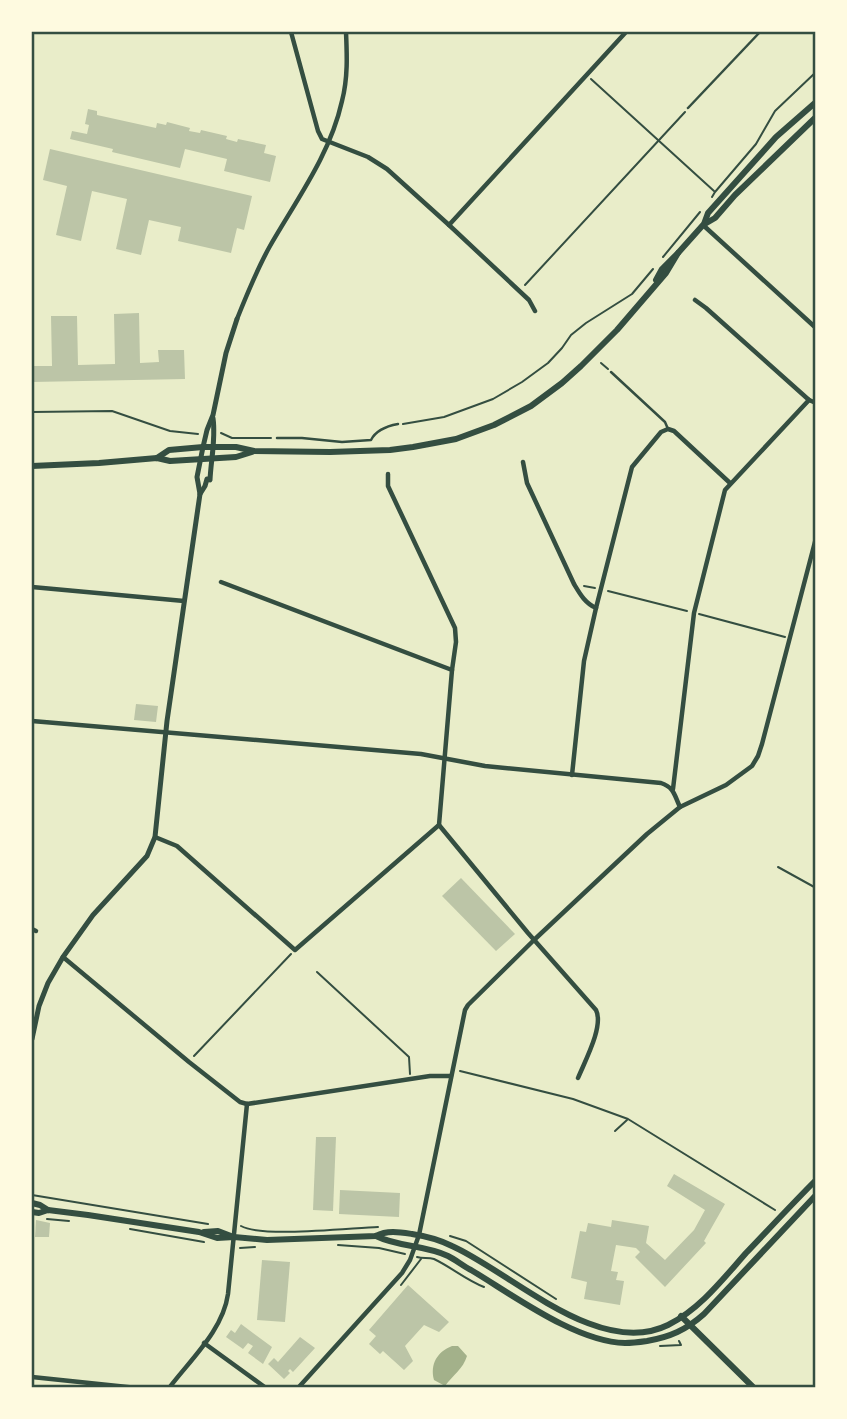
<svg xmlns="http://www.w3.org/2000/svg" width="847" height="1419" viewBox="0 0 847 1419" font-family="'PT Sans',sans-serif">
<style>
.water{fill:#a3b18a}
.building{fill:#bcc5a7}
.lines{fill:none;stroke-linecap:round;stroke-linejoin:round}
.path{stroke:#344e41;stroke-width:2}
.service{stroke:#344e41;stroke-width:2.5}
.minor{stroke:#344e41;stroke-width:4.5}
.tertiary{stroke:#344e41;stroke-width:5}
.secondary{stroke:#344e41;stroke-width:6}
.neatline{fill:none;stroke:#344e41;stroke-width:2.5}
</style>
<rect width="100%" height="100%" fill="#e9edc9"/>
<path class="water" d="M 452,1346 L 458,1346 L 467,1356 C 463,1369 453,1375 445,1386 L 434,1380 C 430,1364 437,1352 452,1346 Z"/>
<g class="building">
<polygon points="88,109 97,111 97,115 156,128 157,123 166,125 167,122 190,128 189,131 200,133 201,130 227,136 226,139 237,142 238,139 266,145 264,153 276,156 270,182 224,171 227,159 185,149 180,168 112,152 113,149 70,139 72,131 87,134 89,125 85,124"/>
<polygon points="50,149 252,196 244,230 237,228 231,253 178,241 181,227 149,220 141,255 116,249 127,199 92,191 81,241 56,235 67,186 43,180"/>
<polygon points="139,313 140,363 159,362 158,350 184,350 185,379 32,382 32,366 52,366 51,316 77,316 78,365 115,364 114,314"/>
<polygon points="136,704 158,706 156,722 134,720"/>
<polygon points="461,878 515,934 496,951 442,896"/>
<polygon points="316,1137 336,1137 333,1211 313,1210"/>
<polygon points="674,1174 725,1204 704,1241 706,1243 665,1287 635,1257 640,1252 636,1248 616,1245 611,1271 618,1272 616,1280 624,1281 620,1305 584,1299 587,1282 571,1278 580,1231 586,1232 588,1223 611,1227 612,1220 649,1226 646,1243 665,1260 694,1230 705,1210 667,1186"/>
<polygon points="340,1190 400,1193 399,1217 339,1214"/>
<polygon points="36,1220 50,1223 49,1237 35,1237"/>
<polygon points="262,1260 290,1262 285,1322 257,1320"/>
<polygon points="408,1285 449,1322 439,1332 424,1325 405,1346 413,1361 404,1370 383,1351 380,1354 369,1344 376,1336 369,1330"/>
<polygon points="241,1324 272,1347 263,1364 248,1353 253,1346 248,1343 243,1349 226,1337 231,1330 235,1333"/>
<polygon points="300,1337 315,1348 293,1372 290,1369 288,1371 290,1373 284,1379 268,1364 274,1358 278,1362"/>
</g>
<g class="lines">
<g class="path">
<polyline points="591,79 714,191"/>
<polyline points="712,197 715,192 756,144 775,111 816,72"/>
<polyline points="663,257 700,212"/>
<polyline points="525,285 685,112"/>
<polyline points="601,363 608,369"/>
<polyline points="32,412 112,411 170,431 198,434"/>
<polyline points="403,424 444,417 493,399 522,382 548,363 562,348 571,335 586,323 632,294 653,269"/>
<polyline points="221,433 232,438 271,438"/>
<polyline points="584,586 595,588"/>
<polyline points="608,591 687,611"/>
<polyline points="699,614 785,637"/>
<polyline points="778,867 816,888"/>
<polyline points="317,972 409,1057 410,1074"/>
<polyline points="194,1056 291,954"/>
<polyline points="460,1071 573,1099 628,1119 775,1210"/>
<polyline points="615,1131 627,1120"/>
<polyline points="32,1195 208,1224"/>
<polyline points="47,1219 69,1221"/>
<path d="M 241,1226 C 262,1238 350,1228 378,1227"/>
<polyline points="130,1229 204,1242"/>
<polyline points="450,1236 466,1241 556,1299"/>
<polyline points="338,1245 379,1248 405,1254"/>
<polyline points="240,1248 255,1247"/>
<path d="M 417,1257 C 423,1259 428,1257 434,1259 C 451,1267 466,1280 484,1287"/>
<polyline points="401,1285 421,1259"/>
<polyline points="660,1346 681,1345 679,1341"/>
</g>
<g class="service">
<polyline points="688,108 760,32"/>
<polyline points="611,372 665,422 668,429"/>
<path d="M 277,438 L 302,438 L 342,442 L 371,440 C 376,430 387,426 398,424"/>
</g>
<g class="minor">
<polyline points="291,32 318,131 322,139 368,157 387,169 449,225 529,300 535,311"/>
<polyline points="449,225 626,32"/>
<polyline points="703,225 816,328"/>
<polyline points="695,300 706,308 809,400 816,403"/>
<path d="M 237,319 C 247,294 257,269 270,246 C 297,199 330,155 342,101 C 348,78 347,55 346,32"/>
<path d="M 523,462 L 527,483 L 574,584 C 580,594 585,603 596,608"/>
<polyline points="221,582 452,670"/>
<polyline points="32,587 184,601"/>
<path d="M 32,721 L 421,754 L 485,766 L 661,783 C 675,788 674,795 680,807"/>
<polyline points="572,775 584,661 596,608 632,467 661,432 668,429 674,431 730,483"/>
<polyline points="673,789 694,613 725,490 809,400"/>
<path d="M 439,825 L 528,933 L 596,1010 C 604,1026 585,1061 578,1078"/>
<polyline points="155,837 177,846 295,950 439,825 452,670 456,642 455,628 388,486 388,474"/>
<polyline points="32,929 36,931"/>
<polyline points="63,957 189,1062 240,1102 247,1104"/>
<polyline points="247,1104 430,1076 451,1076"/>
<polyline points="204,1343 266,1388"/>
<polyline points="32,1377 137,1388"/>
<path d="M 169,1388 C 191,1359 223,1330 228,1294 L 247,1104"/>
<polyline points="298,1388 402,1273 410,1260 419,1235 465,1010 468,1005 534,940 647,834 680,807 726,785 752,766 758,756 762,744 816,538"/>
</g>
<g class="tertiary">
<path d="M 200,494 L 205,486 L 207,479 L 210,480 C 211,459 216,439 213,418"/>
<polyline points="32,1039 39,1006 48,983 63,957 93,915 147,856 155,837 167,721 200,494 197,477 203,447 207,430 213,415 226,353 237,319"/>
</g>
<g class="secondary">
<polyline points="704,224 708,213 776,137 816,102"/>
<polyline points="656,280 662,269 678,253 703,225 715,218 735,195 816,117"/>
<polyline points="157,458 169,450 203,447 236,447 254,451 330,452 390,450 413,447 456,439 494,425 531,406 562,383 581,366 617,330 666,273 678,253"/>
<polyline points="32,466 99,463 157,458 170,461 236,457 252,452"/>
<polyline points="32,1203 40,1205 48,1210"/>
<path d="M 32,1212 L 39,1213 L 48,1210 L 88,1215 L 199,1232 L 217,1238 L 234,1237 L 267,1240 L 376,1236 C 387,1230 399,1232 412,1234 C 425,1236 440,1240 452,1246 C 512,1273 599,1359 668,1325 C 700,1309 723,1279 746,1253 C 769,1229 792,1204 816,1180"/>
<polyline points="204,1232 218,1231 231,1236"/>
<path d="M 376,1236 C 398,1247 425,1245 448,1256 C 456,1260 463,1266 471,1270 C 513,1295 576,1342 625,1343 C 632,1343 640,1342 647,1341 C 670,1337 686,1330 704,1314 L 816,1195"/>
<polyline points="681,1316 754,1388"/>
</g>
</g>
<rect width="847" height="1419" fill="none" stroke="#fefae0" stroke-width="66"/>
<rect x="33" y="33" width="781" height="1353" class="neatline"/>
</svg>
